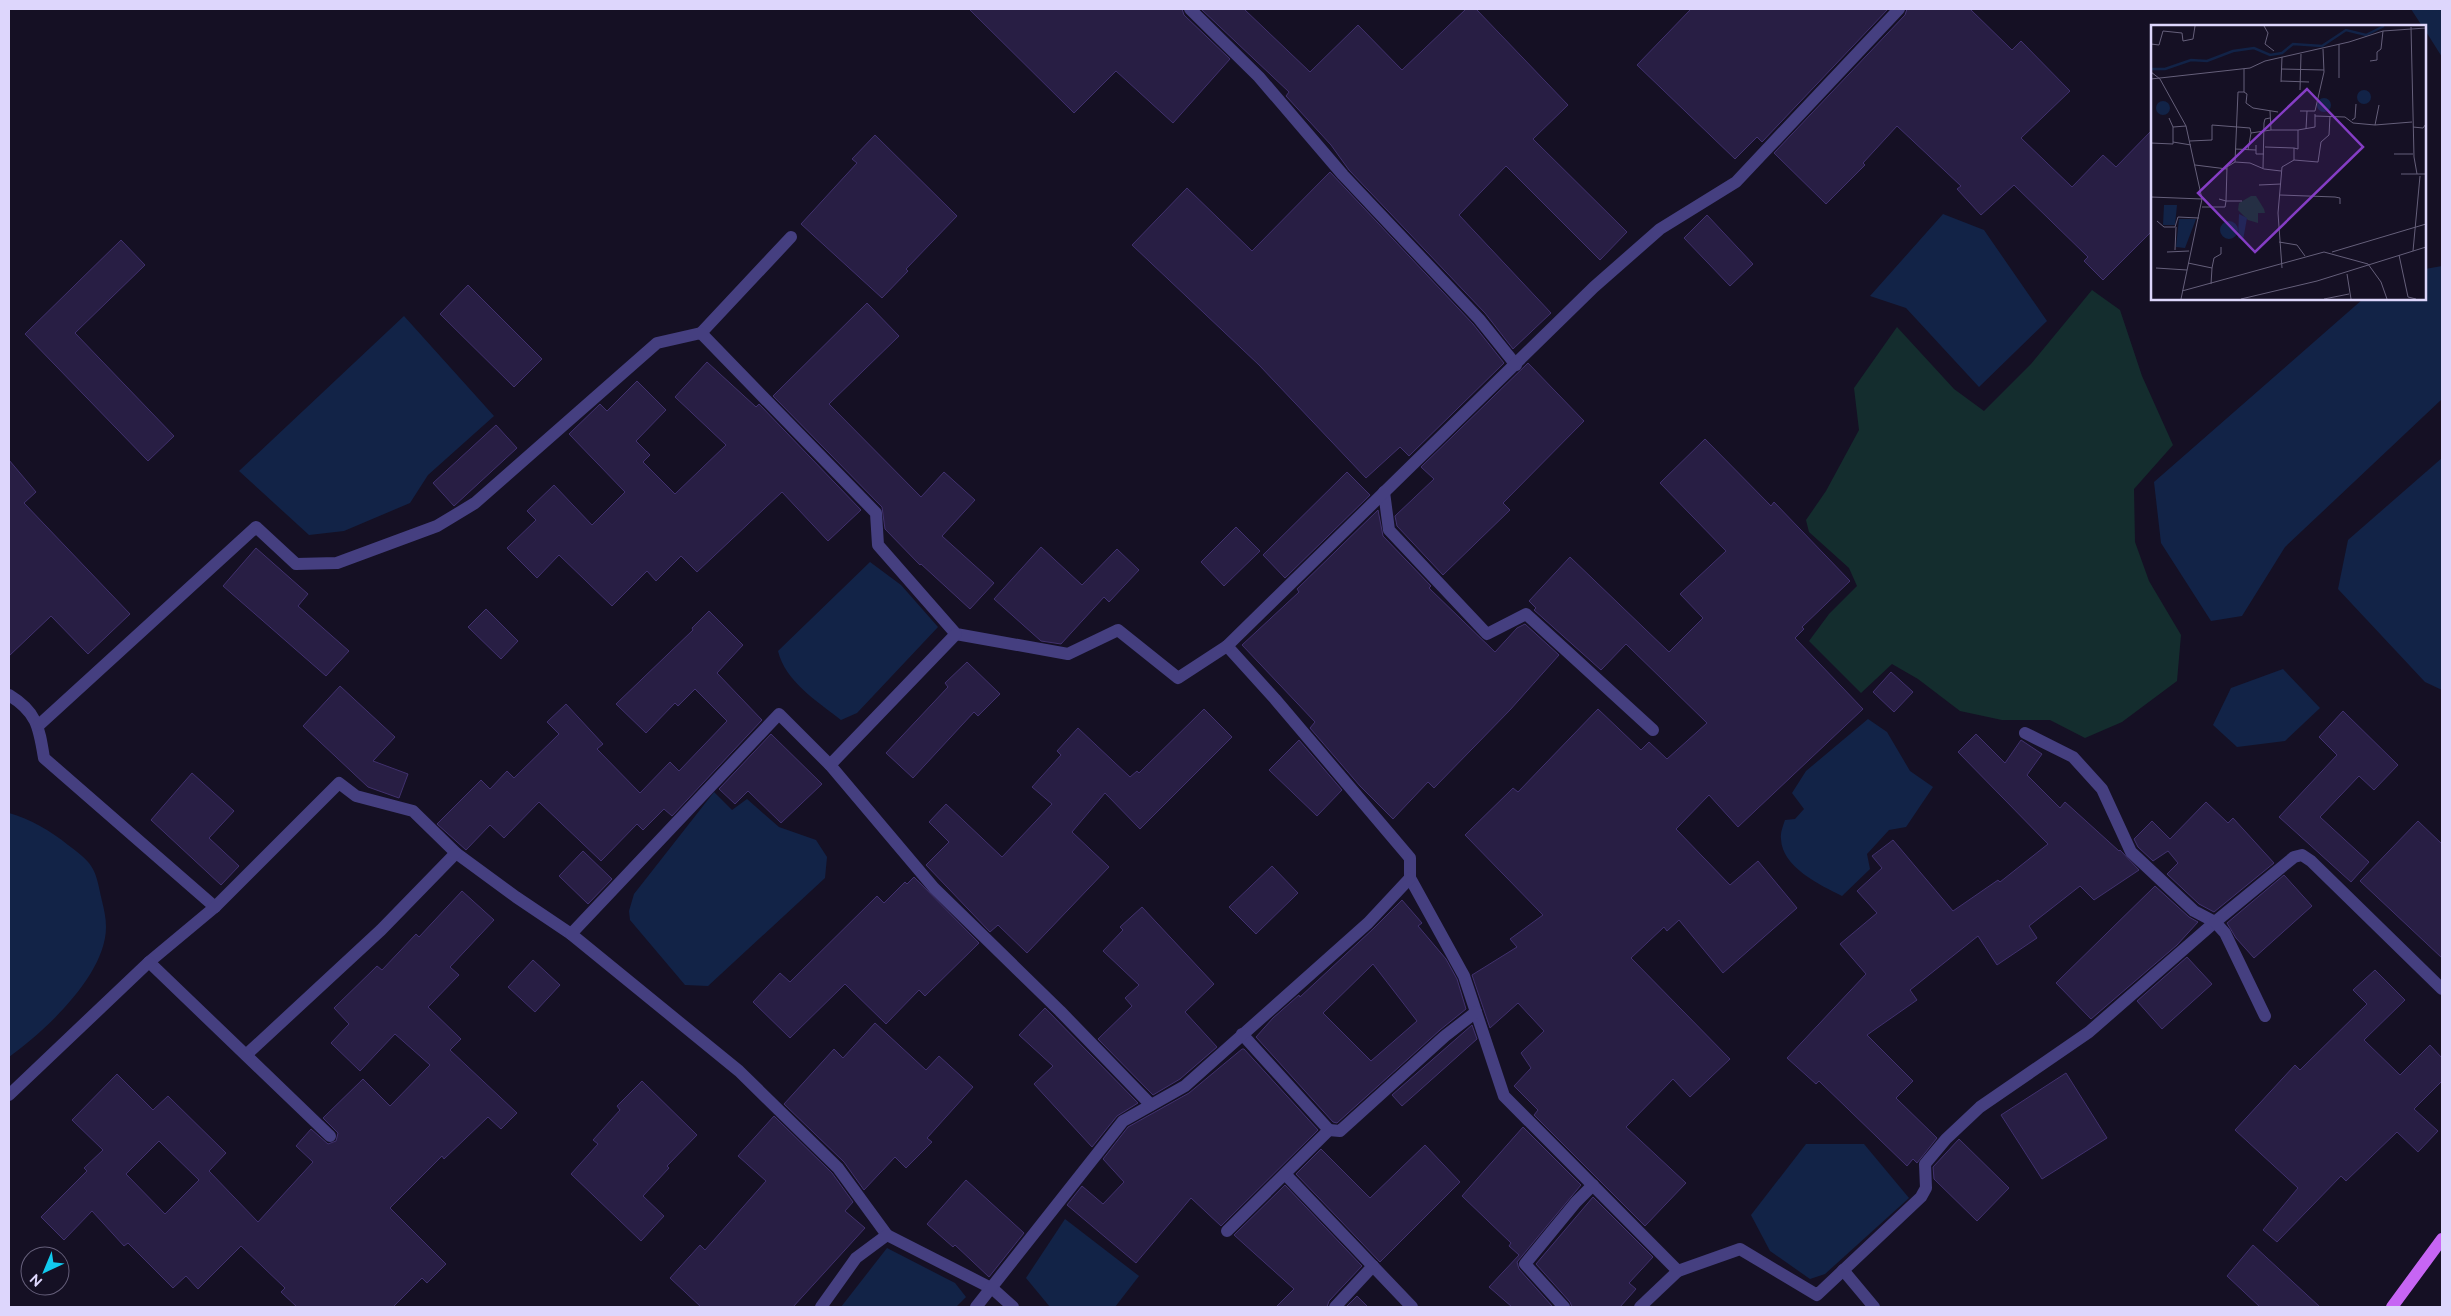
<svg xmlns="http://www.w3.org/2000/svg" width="2451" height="1316" viewBox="0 0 2451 1316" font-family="Raleway,sans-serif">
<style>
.green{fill:#142d2e}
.water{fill:#122347}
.building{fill:#281e44;stroke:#41316e;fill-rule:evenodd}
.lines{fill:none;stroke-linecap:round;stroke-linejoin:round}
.minor{stroke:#453f80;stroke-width:12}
.major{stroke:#c765f4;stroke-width:12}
.inset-river{fill:none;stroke:#122347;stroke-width:2.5}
.inset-road{fill:none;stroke:#655f7a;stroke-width:1}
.view{fill:#853dc5;fill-opacity:0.15;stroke:#853dc5;stroke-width:2.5}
.inset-edge{fill:none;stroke:#ddd6fc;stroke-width:2.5}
</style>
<rect width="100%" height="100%" fill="#151024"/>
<polygon class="green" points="2092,290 2120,310 2142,376 2173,445 2134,489 2135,542 2149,581 2181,635 2177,681 2122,722 2085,738 2050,720 2002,720 1960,711 1918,679 1892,664 1861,693 1809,641 1829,614 1857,586 1849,568 1809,532 1806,520 1826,491 1859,430 1854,388 1897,327 1954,389 1984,411 2031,364"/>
<g class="water">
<polygon points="2411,9 2442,9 2442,57 2425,30 2425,26 2422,26"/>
<polygon points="1943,214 1984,230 2047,321 1979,387 1906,308 1870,296"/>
<polygon points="2442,266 2442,399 2285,547 2242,616 2211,621 2161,543 2154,482 2363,299 2425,299 2425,269"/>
<polygon points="404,316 494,416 428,475 410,503 344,531 309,535 239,471"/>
<polygon points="2442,458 2442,690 2425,682 2338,589 2348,540"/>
<path d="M 870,562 L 901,585 L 938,627 L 857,713 L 841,720 C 818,702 785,681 778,651 Z"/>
<polygon points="2283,669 2320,708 2285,741 2237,747 2213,725 2231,688"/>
<path d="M 1868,719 L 1887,732 L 1910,771 L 1933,787 L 1906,827 L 1889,830 L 1867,854 L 1870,869 L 1842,896 C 1820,885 1782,867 1781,839 C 1780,833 1783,826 1785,820 L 1795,819 L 1804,809 L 1792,793 L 1806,771 Z"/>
<polygon points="714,792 732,810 747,799 779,827 816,840 827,857 825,878 708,986 685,985 630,920 629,911 634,894"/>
<path d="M 9,813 C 30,819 51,831 68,845 C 95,865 95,868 102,901 C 104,909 106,918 106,927 C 106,975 45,1031 9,1057 Z"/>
<polygon points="1806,1144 1864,1144 1909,1198 1825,1274 1810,1279 1770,1251 1751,1215"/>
<polygon points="1065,1219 1139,1276 1115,1307 1050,1307 1026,1278"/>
<polygon points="887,1248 955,1283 966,1297 956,1307 841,1307"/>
</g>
<g class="building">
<polygon points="969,9 1182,9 1184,15 1230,59 1173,123 1116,71 1074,113"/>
<polygon points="1201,9 1244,9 1310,72 1358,25 1402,70 1466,9 1476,9 1568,105 1533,139 1627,232 1600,260 1506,166 1459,215 1551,313 1513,349 1485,313 1349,170 1331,145 1286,96 1289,92"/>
<polygon points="1691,9 1888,9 1762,142 1757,137 1735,159 1637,65"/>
<polygon points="1907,9 1970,9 2012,50 2021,41 2070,91 2021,138 2072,187 2103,155 2116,167 2152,130 2152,231 2103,280 2084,261 2088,257 2014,185 1981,215 1957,189 1961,186 1897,126 1863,163 1865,165 1826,204 1774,153 1905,15"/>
<polygon points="875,135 957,216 906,269 908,271 882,298 801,224 857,163 852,159"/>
<polygon points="1330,172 1473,324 1504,363 1409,456 1400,447 1366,478 1259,365 1132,245 1187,188 1252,251"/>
<polygon points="1707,215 1753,264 1730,286 1684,238"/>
<polygon points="121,240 145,265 75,333 174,436 148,461 25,334"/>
<polygon points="468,285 542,359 514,387 440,314"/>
<polygon points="867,303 899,336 829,404 921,497 944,472 975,500 942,536 994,583 970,609 921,564 920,565 885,529 882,507 773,396"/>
<polygon points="707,362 756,407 759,404 861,510 828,541 782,492 697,572 681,556 656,581 647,571 612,606 559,555 537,578 507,548 536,520 527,511 554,485 592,525 625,492 569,434 600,404 607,411 637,381 666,410 636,441 650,455 643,462 675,494 726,445 675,397"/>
<polygon points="1528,363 1584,421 1503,503 1510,510 1443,575 1397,526 1395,516 1434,479 1421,467"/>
<polygon points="496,425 517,448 454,506 433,483"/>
<polygon points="1705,439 1771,506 1774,502 1850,581 1802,627 1804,629 1795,638 1863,709 1738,827 1709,795 1676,829 1730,885 1758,861 1797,908 1723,973 1679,920 1667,931 1664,927 1631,958 1730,1059 1690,1097 1673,1079 1626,1127 1686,1183 1645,1226 1534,1115 1538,1110 1514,1086 1531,1068 1521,1053 1544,1031 1518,1003 1490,1028 1472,975 1517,947 1510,939 1543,915 1465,835 1513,788 1518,792 1598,709 1641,750 1649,742 1667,759 1707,723 1626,644 1601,670 1534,610 1536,608 1529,601 1570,557 1669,652 1703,618 1680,594 1726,551 1660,483"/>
<polygon points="9,460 36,492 24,503 130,614 88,654 51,616 9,656"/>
<polygon points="1347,472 1370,495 1285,578 1263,555"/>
<polygon points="1378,510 1383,536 1431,586 1429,588 1495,652 1517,628 1525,624 1559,655 1510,710 1434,788 1428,782 1393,819 1360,786 1310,728 1315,722 1242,645 1299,592 1297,589"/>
<polygon points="1236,527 1260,551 1224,586 1201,562"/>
<polygon points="1041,547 1082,585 1117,549 1139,570 1109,602 1104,597 1061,644 1041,641 994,599"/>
<polygon points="256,548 308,594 298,606 349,651 326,676 223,586"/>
<polygon points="486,609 518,641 501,659 468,627"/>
<polygon points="709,611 743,645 717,673 762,720 672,816 664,809 643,830 637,824 601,861 539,802 504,838 490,825 466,850 437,824 481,780 490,789 507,771 514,778 559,734 547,722 566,704 603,744 597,749 640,793 670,762 679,771 727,721 695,689 678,706 675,703 646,733 616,704 693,630 692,628"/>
<polygon points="967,662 1000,694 978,716 974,712 913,778 886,753 948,687 945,683"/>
<polygon points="1891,672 1913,692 1894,712 1873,692"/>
<polygon points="340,686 395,737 373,761 408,774 399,798 368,787 303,726"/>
<polygon points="1204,709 1232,737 1140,829 1105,793 1072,832 1109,867 1027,953 998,925 990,932 926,865 949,842 929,822 946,804 1002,857 1052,804 1032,787 1061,755 1057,751 1078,728 1130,777 1137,771 1139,773"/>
<polygon points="2343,711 2398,765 2374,790 2359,776 2320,817 2369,862 2351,882 2279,817 2337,755 2319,737"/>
<polygon points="771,734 822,784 781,823 748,791 735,804 719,789"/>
<polygon points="1976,734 2005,763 2021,740 2042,754 2027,775 2060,808 2065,802 2119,851 2120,850 2139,870 2094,900 2080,886 2029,926 2037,938 1997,965 1978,936 1910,990 1917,1000 1867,1035 1913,1081 1896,1098 1937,1138 1917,1163 1913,1159 1907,1166 1819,1081 1816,1084 1787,1058 1866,974 1840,944 1877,913 1857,891 1882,868 1872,856 1893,840 1953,911 1998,880 2000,882 2048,844 1958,752"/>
<polygon points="1299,740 1342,790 1317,816 1269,770"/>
<polygon points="192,773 234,811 209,838 239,866 221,885 151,820"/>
<polygon points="2206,802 2228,823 2233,818 2274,863 2214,912 2199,904 2167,874 2178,863 2168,851 2153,861 2138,847 2134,839 2152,821 2170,839"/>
<polygon points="2418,821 2442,844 2442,958 2360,881"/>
<polygon points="583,851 612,879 588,904 559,876"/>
<polygon points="1272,866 1298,893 1256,934 1229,907"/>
<polygon points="2284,875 2312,906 2254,958 2236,938 2227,923"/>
<polygon points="914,877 979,943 925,996 919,990 886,1024 845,984 790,1038 753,1002 780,973 790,982 877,896 884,903 905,882 907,884"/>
<polygon points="2155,886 2189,917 2198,922 2177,945 2091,1019 2056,983"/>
<path d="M 462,891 L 494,920 L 450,967 L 459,975 L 428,1007 L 461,1039 L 450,1050 L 517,1113 L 501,1129 L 488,1117 L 444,1159 L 442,1156 L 390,1208 L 446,1264 L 427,1283 L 422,1278 L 393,1307 L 297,1307 L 281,1292 L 285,1288 L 241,1246 L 198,1289 L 186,1276 L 173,1288 L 128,1243 L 124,1246 L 92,1211 L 64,1240 L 41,1217 L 87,1171 L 84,1168 L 103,1150 L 72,1120 L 117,1074 L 153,1110 L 168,1096 L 226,1153 L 209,1171 L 258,1222 L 313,1162 L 296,1146 L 311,1129 L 328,1144 L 336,1141 L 338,1133 L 323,1118 L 363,1079 L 390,1106 L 430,1065 L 395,1034 L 360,1071 L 331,1043 L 349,1024 L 334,1008 L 377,966 L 382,970 L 416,934 L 419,937 ZM 159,1141 L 199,1180 L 165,1214 L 126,1174 Z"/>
<path d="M 1402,900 L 1422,923 L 1418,926 L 1446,959 L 1457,979 L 1466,1009 L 1440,1030 L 1337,1123 L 1333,1122 L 1256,1037 L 1273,1018 L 1299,995 L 1300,997 L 1373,929 ZM 1373,964 L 1417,1021 L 1371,1061 L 1323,1013 Z"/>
<polygon points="1142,907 1214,984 1185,1012 1217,1047 1180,1079 1153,1095 1098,1039 1132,1006 1125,998 1139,985 1103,951 1123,930 1120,927"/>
<polygon points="2187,957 2212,984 2162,1029 2137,1001"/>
<polygon points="533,960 560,985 535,1012 508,987"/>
<polygon points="2375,970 2405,1000 2364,1040 2400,1075 2430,1045 2442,1058 2442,1081 2414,1109 2438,1131 2418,1152 2397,1132 2346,1181 2341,1176 2277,1242 2263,1230 2298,1188 2235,1130 2295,1065 2300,1070 2367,1004 2353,990"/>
<polygon points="1045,1008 1138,1103 1117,1116 1092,1147 1034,1084 1053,1066 1019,1035"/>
<polygon points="875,1023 926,1070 939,1056 973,1087 927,1138 932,1142 906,1168 895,1157 864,1190 844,1162 784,1104 834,1049 843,1058"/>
<polygon points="1472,1025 1477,1039 1402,1106 1392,1095"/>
<polygon points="1242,1049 1244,1049 1318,1130 1221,1226 1191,1198 1136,1263 1067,1205 1082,1186 1103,1204 1124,1182 1103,1159 1128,1127 1189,1093"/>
<polygon points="2066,1073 2107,1138 2042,1179 2001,1115"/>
<polygon points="642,1081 697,1135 667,1166 669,1168 643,1196 664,1216 641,1241 571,1174 598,1144 593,1140 620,1110 617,1106"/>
<polygon points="774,1116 832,1173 853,1202 845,1211 865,1228 793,1307 701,1307 670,1278 700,1245 705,1250 766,1181 738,1156"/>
<polygon points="1523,1127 1581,1185 1517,1262 1519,1269 1553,1307 1512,1307 1489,1287 1519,1255 1509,1246 1511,1243 1462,1196"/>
<polygon points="1959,1139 2009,1188 1977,1221 1934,1179 1933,1167"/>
<polygon points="1425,1145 1460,1182 1380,1262 1296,1174 1321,1149 1370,1198"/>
<polygon points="966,1180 1024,1233 989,1277 955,1245 953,1247 927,1224"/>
<polygon points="1285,1185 1362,1266 1329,1301 1327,1307 1276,1307 1294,1289 1234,1235"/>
<polygon points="1593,1197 1653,1257 1629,1283 1636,1289 1620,1307 1572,1307 1570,1302 1536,1264"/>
<polygon points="2253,1245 2320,1307 2260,1307 2227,1276"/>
<polygon points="1357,1296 1368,1307 1346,1307"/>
</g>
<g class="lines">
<g class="minor">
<polyline points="1190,9 1259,77 1343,175 1479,319 1516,365"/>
<polyline points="701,333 791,237"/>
<polyline points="1384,492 1389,530 1487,634 1526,614 1653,730"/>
<polyline points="1227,646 1275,699 1410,858 1410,878 1464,976 1504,1096 1678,1271 1740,1249 1817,1295 1921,1197 1926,1188 1925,1164 1946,1139 1980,1107 2089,1032 2215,922 2194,911 2131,852 2102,789 2073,757 2025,733"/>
<path d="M 9,695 C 37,712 39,727 44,758 L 215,907"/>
<polyline points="39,725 256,527 296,564 337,563 437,526 475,503 657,343 701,333 876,513 878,545 956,634 1068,654 1118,630 1178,678 1227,646 1594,287 1660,229 1736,182 1899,9"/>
<polyline points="830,765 934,888 1060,1011 1151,1105"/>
<polyline points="149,962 215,907 339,783 356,796 413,811 456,853 516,897 571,934"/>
<polyline points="2265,1016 2225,933 2215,922 2294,857 2302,855 2311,861 2442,989"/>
<polyline points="246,1055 381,930 456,853"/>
<polyline points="9,1095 149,962 330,1136"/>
<polyline points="1329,1130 1340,1131 1445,1036 1476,1012"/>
<polyline points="1285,1174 1412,1307"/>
<polyline points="1227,1231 1329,1130 1242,1034"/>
<polyline points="887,1235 838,1168 739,1071 571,934 779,714 830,765 956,634"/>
<polyline points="1843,1270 1874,1307"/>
<polyline points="821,1307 856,1258 887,1235 993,1289 1013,1307"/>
<polyline points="976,1307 1123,1121 1185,1086 1368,923 1410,878"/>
<polyline points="1335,1307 1373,1266"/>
<polyline points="1564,1307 1525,1264 1576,1202 1593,1185"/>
<polyline points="1640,1307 1678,1271"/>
</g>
<polyline class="major" points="2392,1307 2442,1239"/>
</g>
<g transform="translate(2151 25)">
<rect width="275" height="275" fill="#151024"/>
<path d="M 100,171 L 105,171 L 113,184 L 114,188 L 107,188 L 107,198 L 97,195 L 87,185 L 88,178 Z" fill="#142d2e"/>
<path d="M206 72a7 7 0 1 1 14 0a7 7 0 1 1-14 0ZM166 80a7 7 0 1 1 14 0a7 7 0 1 1-14 0ZM5 83a7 7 0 1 1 14 0a7 7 0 1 1-14 0ZM 13,180 L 26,180 L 24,200 L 12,200 ZM 88,189 L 96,193 L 92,215 L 87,213 ZM 28,194 L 45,194 L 34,223 L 25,222 ZM69 205a9 9 0 1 1 18 0a9 9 0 1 1-18 0Z" fill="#122347"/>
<path class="inset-river" d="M 0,44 L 14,44 L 40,35 L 56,36 L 82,26 L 103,23 L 119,30 L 131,28 L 142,19 L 171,21 L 195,5 L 215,10 L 233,1"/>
<path class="inset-road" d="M 113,1 L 117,8 L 114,19 L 123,26M 260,2 L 263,132 L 266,149 L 275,149M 0,19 L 8,20 L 12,6 L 31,8 L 32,16 L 42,14 L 44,1M 219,36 L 226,35 L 226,27 L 230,24 L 232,6M 130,44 L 173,45M 0,47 L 9,54 L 35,101 L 51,174 L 30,274M 188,53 L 188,19M 0,54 L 99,43 L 114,36 L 198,17 L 232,6 L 275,3M 130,56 L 158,57M 130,57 L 131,32M 149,65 L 150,29M 93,67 L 96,69 L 95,78 L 102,83 L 127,87M 149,86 L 164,86 L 173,47 L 172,24M 164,91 L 194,92 L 202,98 L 224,100 L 261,97M 18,93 L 22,102 L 35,101M 201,95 L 204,93 L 205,79M 224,100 L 228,80M 262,102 L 272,103 L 275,99M 155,104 L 156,86M 120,105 L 147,105 L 147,124 L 143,123 L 143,135M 147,105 L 164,102 L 164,89M 39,116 L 61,115 L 61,100 L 99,103 L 100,108 L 120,105 L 119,86M 22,117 L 40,120M 0,118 L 22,119 L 22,102M 105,120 L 105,129 L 113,129M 114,122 L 143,123M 84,124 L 105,125M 97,125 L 100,108M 243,129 L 262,129M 84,137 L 87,67 L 93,67 L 93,44M 44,140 L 76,144M 112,143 L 113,98 L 114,94 L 119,93M 250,149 L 266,149M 108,160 L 130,159M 129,170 L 184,172 L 189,173 L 189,179M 0,172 L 51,174M 91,176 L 75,176 L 76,142 L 84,137 L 99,138 L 113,144 L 130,146M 51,182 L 74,182 L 75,176 L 68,174M 6,196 L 13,202 L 24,202 L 27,192 L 48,193M 128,217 L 146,220 L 154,231M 24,225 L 25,202M 262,226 L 269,151M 16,227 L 38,226M 181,227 L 275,199M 248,230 L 257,272 L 265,274M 37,238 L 61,243 L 60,259M 5,243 L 36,245M 61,243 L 63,233 L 70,229 L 70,222M 131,243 L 127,188 L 131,142 L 143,135 L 167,137 L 170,117 L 178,110 L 179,91M 196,249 L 200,274M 31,266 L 173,227 L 217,239 L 230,257 L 236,274M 90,274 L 166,256 L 275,222M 173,274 L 198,269"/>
<path class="view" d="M 156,64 L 212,122 L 104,227 L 47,168 Z"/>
<rect width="275" height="275" class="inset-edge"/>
</g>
<rect width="2451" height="1316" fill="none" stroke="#ddd6fc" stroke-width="20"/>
<g transform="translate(45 1271) rotate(224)"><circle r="24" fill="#151024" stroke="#655f7a"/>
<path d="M0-4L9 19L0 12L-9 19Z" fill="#11caee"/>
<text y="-8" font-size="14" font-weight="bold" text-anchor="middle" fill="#ddd6fc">N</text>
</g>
</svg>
